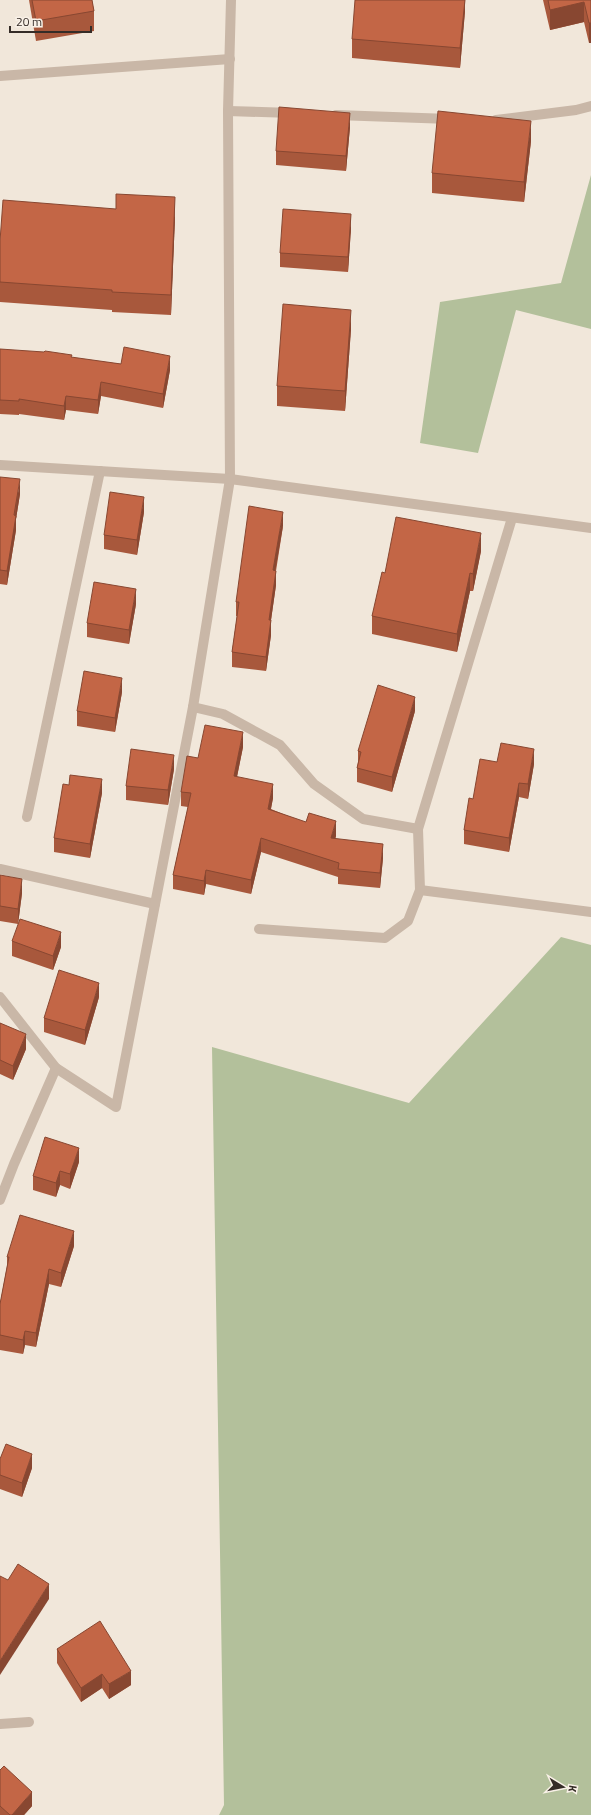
<svg xmlns="http://www.w3.org/2000/svg" width="591" height="1815" viewBox="0 0 591 1815" font-family="'Titillium Web',sans-serif">
<style>
.green{fill:#b3c09b}
.lines{fill:none;stroke-linecap:round;stroke-linejoin:round}
.minor{stroke:#c9b7a7;stroke-width:10}
.tertiary{stroke:#c9b7a7;stroke-width:10}
.wall{fill:#a8583c}
.shaded-wall{fill:#884731}
.building{fill:#c36646;stroke:#884731}
</style>
<rect width="100%" height="100%" fill="#f1e7da"/>
<g class="green">
<polygon points="591,175 591,329 516,310 478,453 420,443 440,302 561,283"/>
<polygon points="561,937 591,945 591,1815 219,1815 224,1805 212,1047 409,1103"/>
</g>
<g class="lines">
<g class="minor">
<polyline points="0,76 230,59"/>
<polyline points="228,111 292,113"/>
<polyline points="336,115 450,119"/>
<polyline points="496,120 576,110 591,106"/>
<polyline points="193,707 223,714 280,745 314,784 363,819 418,829"/>
<polyline points="27,817 100,471"/>
<polyline points="0,869 155,904"/>
<polyline points="420,890 591,912"/>
<polyline points="259,929 385,938 408,921 420,890 418,829 512,518"/>
<polyline points="0,997 56,1068 116,1107 193,707 230,479 228,111 231,0"/>
<polyline points="0,1200 14,1164 56,1068"/>
<polyline points="0,1724 29,1722"/>
</g>
<polyline class="tertiary" points="0,465 230,479 591,528"/>
</g>
<g class="wall">
<polygon points="29,0 92,0 94,11 94,31 36,41"/>
<polygon points="465,0 465,11 460,68 352,58 352,39"/>
<polygon points="543,0 591,0 591,43 589,43 584,22 550,30"/>
<polygon points="350,127 346,171 276,165 276,151"/>
<polygon points="531,141 524,202 432,193 432,173"/>
<polygon points="116,209 175,217 171,315 112,312 112,310 0,302 0,241"/>
<polygon points="351,228 348,272 280,267 280,253"/>
<polygon points="351,329 345,411 277,406 277,386"/>
<polygon points="0,349 170,370 163,408 101,396 98,414 66,410 64,420 19,414 19,415 0,414"/>
<polygon points="0,477 20,494 16,519 16,530 7,585 0,584"/>
<polygon points="144,512 137,555 104,549 104,535"/>
<polygon points="283,526 276,571 276,585 271,620 271,635 266,671 232,667 232,652 237,616 236,616 236,602"/>
<polygon points="481,551 473,591 470,591 457,652 372,634 372,616 385,573"/>
<polygon points="136,604 129,644 87,637 87,623"/>
<polygon points="122,692 115,732 77,726 77,711"/>
<polygon points="415,711 392,792 357,782 357,768 358,762 358,751"/>
<polygon points="243,747 237,777 273,798 271,809 336,836 335,839 383,858 380,888 338,884 338,877 261,852 251,894 206,884 204,895 173,889 173,875 188,807 181,806 181,792 198,758"/>
<polygon points="497,762 534,764 528,799 519,797 509,852 464,844 464,830 473,799"/>
<polygon points="174,769 168,805 126,800 126,786"/>
<polygon points="69,785 102,793 90,858 54,852 54,838"/>
<polygon points="0,875 22,893 18,924 0,921"/>
<polygon points="12,941 61,947 53,970 12,956"/>
<polygon points="99,997 85,1045 44,1032 44,1018"/>
<polygon points="0,1023 26,1049 13,1080 0,1074"/>
<polygon points="79,1162 70,1189 60,1185 56,1197 33,1190 33,1176"/>
<polygon points="74,1246 61,1287 49,1284 36,1347 25,1345 23,1354 0,1350 0,1304 7,1266 7,1257"/>
<polygon points="0,1459 32,1468 22,1497 0,1489"/>
<polygon points="57,1649 131,1685 109,1699 102,1688 81,1702 57,1663"/>
<polygon points="0,1770 32,1806 24,1815 0,1815"/>
</g>
<g class="shaded-wall">
<polygon points="465,0 465,11 460,68 460,48"/>
<polygon points="584,2 584,22 550,30 550,10"/>
<rect x="589" y="23" width="2" height="20"/>
<polygon points="350,113 350,127 346,171 346,156"/>
<polygon points="531,121 531,141 524,202 524,182"/>
<polygon points="175,197 175,217 171,315 171,295"/>
<polygon points="351,214 351,228 348,272 348,257"/>
<polygon points="351,310 351,329 345,411 345,391"/>
<polygon points="170,356 170,370 163,408 163,394"/>
<polygon points="101,382 101,396 98,414 98,400"/>
<polygon points="66,396 66,410 64,420 64,406"/>
<polygon points="20,479 20,494 16,519 16,530 7,585 7,571"/>
<polygon points="144,497 144,512 137,555 137,540"/>
<polygon points="283,512 283,526 273,584 273,570"/>
<polygon points="481,533 481,551 473,591 473,574"/>
<polygon points="276,571 276,585 269,634 269,620"/>
<polygon points="470,573 470,591 457,652 457,634"/>
<polygon points="136,589 136,604 129,644 129,630"/>
<polygon points="271,620 271,635 266,671 266,657"/>
<polygon points="122,678 122,692 115,732 115,718"/>
<polygon points="415,697 415,711 392,792 392,777"/>
<polygon points="243,732 243,747 234,791 234,776"/>
<polygon points="534,749 534,764 528,799 528,784"/>
<polygon points="174,755 174,769 168,805 168,790"/>
<polygon points="102,779 102,793 90,858 90,844"/>
<polygon points="519,783 519,797 509,852 509,838"/>
<polygon points="273,784 273,798 268,823 268,809"/>
<polygon points="336,821 336,836 331,853 331,838"/>
<polygon points="261,838 261,852 251,894 251,880"/>
<polygon points="383,844 383,858 380,888 380,873"/>
<polygon points="206,870 206,884 204,895 204,881"/>
<polygon points="22,879 22,893 18,924 18,909"/>
<polygon points="61,932 61,947 53,970 53,956"/>
<polygon points="99,983 99,997 85,1045 85,1030"/>
<polygon points="26,1034 26,1049 13,1080 13,1066"/>
<polygon points="79,1148 79,1162 70,1189 70,1174"/>
<polygon points="60,1171 60,1185 56,1197 56,1183"/>
<polygon points="74,1231 74,1246 61,1287 61,1273"/>
<polygon points="49,1269 49,1284 36,1347 36,1333"/>
<polygon points="25,1331 25,1345 23,1354 23,1340"/>
<polygon points="32,1454 32,1468 22,1497 22,1483"/>
<polygon points="49,1584 49,1599 0,1675 0,1661"/>
<polygon points="131,1671 131,1685 109,1699 109,1684"/>
<polygon points="102,1674 102,1688 81,1702 81,1688"/>
<polygon points="32,1792 32,1806 24,1815 12,1815"/>
</g>
<g class="building">
<polygon points="32,0 92,0 94,11 36,21"/>
<polygon points="355,0 465,0 460,48 352,39"/>
<polygon points="548,0 591,0 591,23 589,23 584,2 550,10"/>
<polygon points="279,107 350,113 346,156 276,151"/>
<polygon points="438,111 531,121 524,182 432,173"/>
<polygon points="116,194 175,197 171,295 112,292 112,290 0,282 0,241 3,200 116,209"/>
<polygon points="283,209 351,214 348,257 280,253"/>
<polygon points="283,304 351,310 345,391 277,386"/>
<polygon points="124,347 170,356 163,394 101,382 98,400 66,396 64,406 19,399 19,401 0,400 0,349 44,352 45,351 72,355 71,357 121,364"/>
<polygon points="0,477 20,479 14,515 16,516 7,571 0,570"/>
<polygon points="110,492 144,497 137,540 104,535"/>
<polygon points="249,506 283,512 273,570 276,571 269,620 271,620 266,657 232,652 239,602 236,602"/>
<polygon points="396,517 481,533 473,574 470,573 457,634 372,616 382,572 385,573"/>
<polygon points="94,582 136,589 129,630 87,623"/>
<polygon points="84,671 122,678 115,718 77,711"/>
<polygon points="378,685 415,697 392,777 357,768 361,752 358,751"/>
<polygon points="205,725 243,732 234,776 273,784 268,809 306,822 309,813 336,821 331,838 383,844 380,873 338,869 339,863 261,838 251,880 206,870 204,881 173,875 191,793 181,792 187,756 198,758"/>
<polygon points="501,743 534,749 528,784 519,783 509,838 464,830 469,798 473,799 480,759 497,762"/>
<polygon points="131,749 174,755 168,790 126,786"/>
<polygon points="70,775 102,779 90,844 54,838 63,784 69,785"/>
<polygon points="0,875 22,879 18,909 0,906"/>
<polygon points="20,919 61,932 53,956 12,941"/>
<polygon points="59,970 99,983 85,1030 44,1018"/>
<polygon points="0,1023 26,1034 13,1066 0,1060"/>
<polygon points="45,1137 79,1148 70,1174 60,1171 56,1183 33,1176"/>
<polygon points="20,1215 74,1231 61,1273 49,1269 36,1333 25,1331 23,1340 0,1335 0,1304 9,1257 7,1257"/>
<polygon points="6,1444 32,1454 22,1483 0,1475 0,1459"/>
<polygon points="18,1564 49,1584 0,1661 0,1576 8,1580"/>
<polygon points="100,1621 131,1671 109,1684 102,1674 81,1688 57,1649"/>
<polygon points="4,1766 32,1792 12,1815 10,1815 0,1806 0,1770"/>
</g>
<g transform="translate(563 1787) rotate(100)" stroke="#f9f1e7" stroke-width="3" paint-order="stroke">
<path d="M0-3L7 15L0 10L-7 15Z" fill="#352c27"/>
<text y="-6" font-size="11" font-weight="bold" text-anchor="middle" fill="#352c27">K</text>
</g>
<path d="M10 26v6h81v-6" fill="none" stroke="#352c27" stroke-width="2"/>
<text x="16" y="26" font-size="12" fill="#352c27" stroke="#f9f1e7" stroke-width="3" paint-order="stroke">20 m</text>
</svg>
